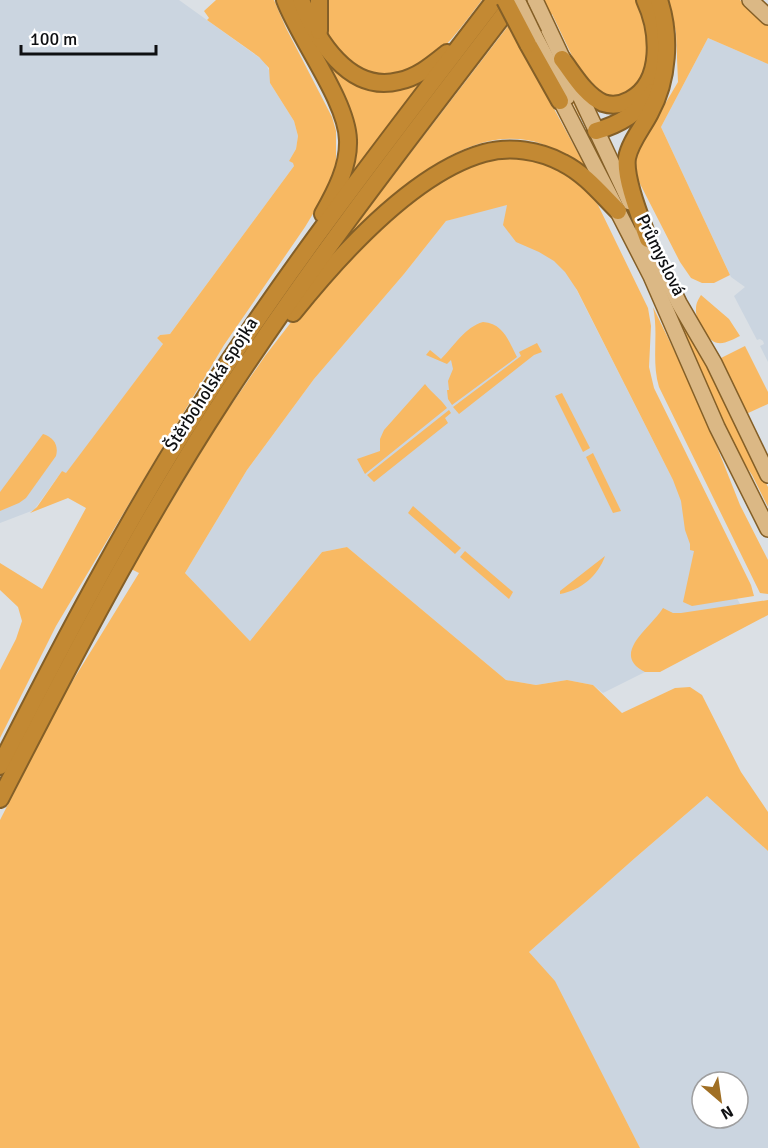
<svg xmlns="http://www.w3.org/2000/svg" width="768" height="1148" viewBox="0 0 768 1148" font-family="Signika,sans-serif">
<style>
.built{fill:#cbd5e0;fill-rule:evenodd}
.green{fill:#f8b963}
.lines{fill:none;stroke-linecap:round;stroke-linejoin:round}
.major-casing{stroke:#845f27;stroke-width:18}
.highway-casing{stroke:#845f27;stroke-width:20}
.major{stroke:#dbb885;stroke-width:15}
.highway{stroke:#c38933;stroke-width:16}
.major-bridge-casing{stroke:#845f27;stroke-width:18;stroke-linecap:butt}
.highway-bridge-casing{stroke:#845f27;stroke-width:20;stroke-linecap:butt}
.major-bridge{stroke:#dbb885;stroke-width:15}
.highway-bridge{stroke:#c38933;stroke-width:16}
.labels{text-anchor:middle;stroke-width:5;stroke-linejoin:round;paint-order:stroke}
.street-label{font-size:18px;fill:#0f1012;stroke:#fff}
</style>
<rect width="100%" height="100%" fill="#dbe0e5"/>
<g class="built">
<polygon points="0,0 179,0 264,61 270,72 270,83 294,121 298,136 296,149 289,161 294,163 294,166 170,334 160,335 157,338 163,344 66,474 62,471 34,510 0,523"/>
<polygon points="708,38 768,64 768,362 760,346 764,344 763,341 760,339 757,340 734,296 745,287 731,277 661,127"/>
<polygon points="531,200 673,480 746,615 655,667 603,693 593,685 567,680 536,685 506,680 347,547 322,552 250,641 185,573 247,470 314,379 404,274 446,221 491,208"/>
<path d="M 707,796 L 768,851 L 768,1148 L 640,1148 L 554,981 L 529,952 L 635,858 ZM 702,1082 L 738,1082 L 738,1118 L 702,1118 Z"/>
</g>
<g class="green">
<polygon points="216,0 274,0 286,28 332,117 336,131 336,165 331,184 305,227 224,345 56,626 0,738 0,670 16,639 22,621 18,607 0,590 0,563 42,589 86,508 68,498 30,513 37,507 62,471 66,473 163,344 157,338 160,335 170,334 294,166 293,163 289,161 296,149 298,136 294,121 270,83 269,68 259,57 207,20 209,18 204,11"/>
<path d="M 323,0 L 482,0 C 462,26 444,53 415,70 C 409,73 400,73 392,74 C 362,78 331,53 324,23 C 323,16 323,8 323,0 Z"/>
<path d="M 528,0 L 640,0 L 651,36 L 648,74 L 624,97 L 605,98 L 584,81 L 552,14 L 540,28 L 582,118 L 579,116 L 544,42 L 538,79 L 579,155 L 584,158 L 589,168 L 585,171 C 572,160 559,150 542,144 C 467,118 393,196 345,242 L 343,241 Z"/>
<polygon points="669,0 740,0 768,26 768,64 708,38 661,127 730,275 714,283 702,283 691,278 680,262 635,174 635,161 639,148 678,82 676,33"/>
<polygon points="312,37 335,67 415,84 421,82 353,172 356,142"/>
<polygon points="501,154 562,165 587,190 598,205 648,308 651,326 649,367 654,388 751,585 754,596 692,606 683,602 694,551 690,550 690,544 685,530 681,501 673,480 577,290 565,272 554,261 539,252 516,242 503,225 507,205 446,221 404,274 314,379 247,470 185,573 250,641 322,552 347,547 506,680 536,685 567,680 593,685 622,713 675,688 690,687 702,695 741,772 768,812 768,851 707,796 635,858 529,952 555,981 640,1148 0,1148 0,820 64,695 139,573 131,569 218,424 265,356 302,308 346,258 437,180"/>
<polygon points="606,165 674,305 705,356 768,487 768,507 752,475 732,445 600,168"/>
<path d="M 701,295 L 729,319 L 740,336 C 734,339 725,344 718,343 C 706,341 695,319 696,309 C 696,303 698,300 701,295 Z"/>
<path d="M 653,307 L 700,404 L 740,505 L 768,560 L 768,594 L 760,593 L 659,387 C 651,360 659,334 653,307 Z"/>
<path d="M 483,322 C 504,324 508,340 517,357 L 452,405 L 448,399 L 447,390 L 449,390 L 448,381 L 453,369 L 451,360 L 447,364 L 426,355 L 430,350 L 441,359 C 454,346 465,327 483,322 Z"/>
<polygon points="537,343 542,352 534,355 459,414 453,407 521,356 519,352"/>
<polygon points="745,346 768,392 768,404 746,414 719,359"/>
<path d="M 425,384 C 432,393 440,398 447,408 L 365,474 L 357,459 L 380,451 L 380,439 L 384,430 Z"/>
<polygon points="562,393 590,448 583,452 555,396"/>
<polygon points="449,410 451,413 445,418 448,423 374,482 367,475"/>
<path d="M 43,434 C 53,437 59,445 56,456 L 26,498 L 19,503 L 0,511 L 0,492 Z"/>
<polygon points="593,453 621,511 613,513 586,457"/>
<polygon points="413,506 461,548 455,554 408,513"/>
<polygon points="465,551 513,592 509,599 460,557"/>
<path d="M 605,556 C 598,576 581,590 560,594 L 560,591 Z"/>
<path d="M 768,600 L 768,615 L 660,672 L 645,672 C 609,654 652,627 663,608 L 673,613 L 681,613 Z"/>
</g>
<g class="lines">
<g class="major-casing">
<g id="major">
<polyline points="535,0 630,202"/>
<polyline points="750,0 768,17"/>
<polyline points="534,35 567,97"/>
<polyline points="556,91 651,276 717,427 768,529"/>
<polyline points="643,229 679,303 714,363 768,475"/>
</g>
</g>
<g class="highway-casing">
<g id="highway">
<path d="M 285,0 C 300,40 347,101 348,140 C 349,166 336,191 323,214"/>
<path d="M 301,0 C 316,39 349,94 399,81 C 418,77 432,65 447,53"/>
<polyline points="319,0 319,31"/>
<polyline points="528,44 560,101"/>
<path d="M 562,59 C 573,73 585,95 603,103 C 612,106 621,105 630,100 C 664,82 659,30 645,0"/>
<path d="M 596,131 C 618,125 641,112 653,92"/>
<path d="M 648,239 C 641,219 624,178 627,158 C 630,142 643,127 650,113 C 668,80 671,36 659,0"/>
<path d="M 293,313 C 338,257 413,173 484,153 C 510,146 539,150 563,163 C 585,174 601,194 618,211"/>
<path d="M 0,766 C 62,644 125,524 198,409 C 288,267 393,134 495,0"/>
<path d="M 0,799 C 70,663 140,527 224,398 C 314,260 415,131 515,0"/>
</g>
</g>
<use href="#major" class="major"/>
<use href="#highway" class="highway"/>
<g class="major-bridge-casing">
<polyline id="major-bridge" points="517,0 534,35"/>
</g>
<g class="highway-bridge-casing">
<polyline id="highway-bridge" points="505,0 528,44"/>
</g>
<use href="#major-bridge" class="major-bridge"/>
<use href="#highway-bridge" class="highway-bridge"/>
</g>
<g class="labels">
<g class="street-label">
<text transform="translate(661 255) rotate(64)" y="6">Průmyslová</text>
<text transform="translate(211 384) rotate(-57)" y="6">Štěrboholská spojka</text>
</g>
</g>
<g transform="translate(720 1100) rotate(151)"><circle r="28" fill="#ffffff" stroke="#9f9fa0" stroke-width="1.5"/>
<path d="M0-4.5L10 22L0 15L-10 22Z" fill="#a06f24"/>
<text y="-9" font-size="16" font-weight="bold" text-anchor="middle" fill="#0f1012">N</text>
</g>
<path d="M21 45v9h135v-9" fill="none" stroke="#0f1012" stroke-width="3"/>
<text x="30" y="45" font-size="18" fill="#0f1012" stroke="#ffffff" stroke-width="4.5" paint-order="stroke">100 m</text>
</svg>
